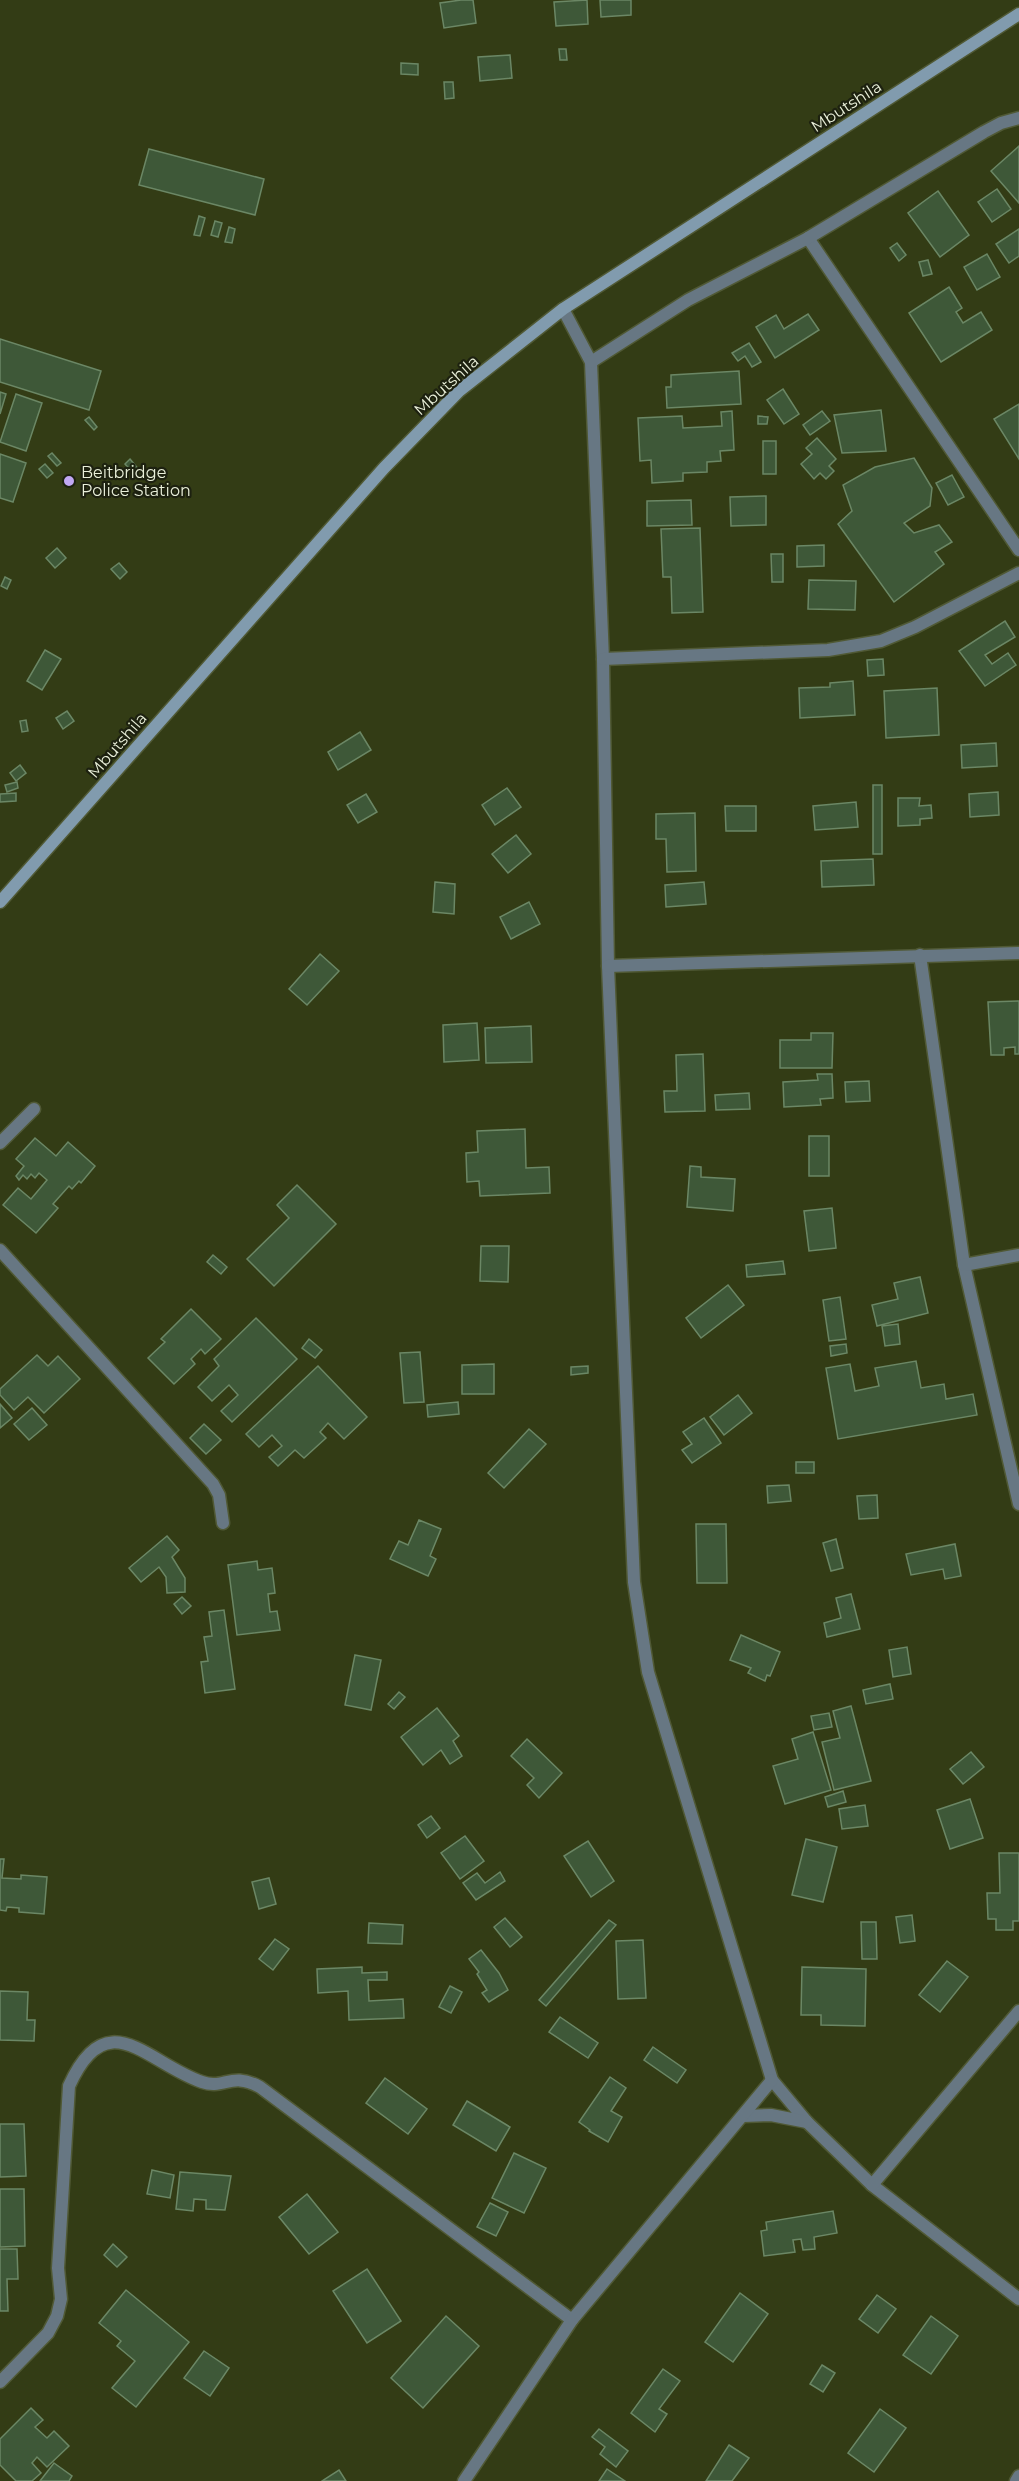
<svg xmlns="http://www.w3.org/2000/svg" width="1019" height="2481" viewBox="0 0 1019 2481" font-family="Montserrat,sans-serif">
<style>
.building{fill:#3e5838;stroke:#6b8765;stroke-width:1.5}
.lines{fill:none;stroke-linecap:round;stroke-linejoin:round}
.street-casing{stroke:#505935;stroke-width:15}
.secondary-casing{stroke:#505935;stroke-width:15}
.street{stroke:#677783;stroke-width:12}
.secondary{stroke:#819bae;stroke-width:12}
.poi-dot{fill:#c1a8f3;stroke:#1d2110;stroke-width:2}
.labels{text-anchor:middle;stroke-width:4.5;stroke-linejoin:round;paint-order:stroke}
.street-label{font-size:16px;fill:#eaf0da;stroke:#1d2110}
.poi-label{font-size:16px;fill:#eaf0da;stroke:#1d2110;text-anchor:start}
</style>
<rect width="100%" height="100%" fill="#333c15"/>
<g class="building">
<polygon points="461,0 473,0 476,23 444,28 440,3"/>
<polygon points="587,0 588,24 556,26 554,2"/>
<polygon points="600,0 631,0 631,15 601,17"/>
<polygon points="559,49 566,49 567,60 560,60"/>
<polygon points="510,55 512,78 480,81 478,57"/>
<polygon points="401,63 418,64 418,75 401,74"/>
<polygon points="444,82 453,82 454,98 445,99"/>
<polygon points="1019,146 1019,203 991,171"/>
<polygon points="149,149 264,179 255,215 139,185"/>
<polygon points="997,189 1011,209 992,222 978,202"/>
<polygon points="938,191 969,235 940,257 908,213"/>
<polygon points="199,216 205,218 200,236 194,235"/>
<polygon points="215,221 222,223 218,237 211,235"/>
<polygon points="229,227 235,229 232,243 225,242"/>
<polygon points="1019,229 1019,256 1009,263 996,244"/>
<polygon points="897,243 906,255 899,261 890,248"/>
<polygon points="987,254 1000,277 977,290 964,267"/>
<polygon points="928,260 932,274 923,276 919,262"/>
<polygon points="949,287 962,308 956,312 963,323 981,312 992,330 941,362 909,313"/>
<polygon points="808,314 819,330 775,358 756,327 776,315 784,329"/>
<polygon points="0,339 101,371 89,410 0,382"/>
<polygon points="749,343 761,362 752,367 745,356 738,361 732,353"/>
<polygon points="739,371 741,404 667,408 666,387 671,387 671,375"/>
<polygon points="783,389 799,414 784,424 767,400"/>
<polygon points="0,392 6,394 0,414"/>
<polygon points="16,394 42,403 26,451 0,442"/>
<polygon points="1019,404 1019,459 994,419"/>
<polygon points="881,410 886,451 842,453 834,415"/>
<polygon points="732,411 734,450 720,451 721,461 707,462 707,472 683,473 683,481 652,483 651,460 640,461 638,418 682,416 683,428 722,426 721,412"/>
<polygon points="822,411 830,421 810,435 803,425"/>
<polygon points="758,416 768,417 767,424 758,424"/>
<polygon points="89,417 97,427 94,430 85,420"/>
<polygon points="817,438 836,459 829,466 834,471 826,479 820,473 814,479 801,464 812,454 806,448"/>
<rect x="763" y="441" width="13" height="33"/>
<polygon points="52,453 61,463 57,466 48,456"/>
<polygon points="0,454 26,463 13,502 0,498"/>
<polygon points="914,458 932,488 930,506 904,523 914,533 939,525 952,542 935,552 944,564 894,602 838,524 852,511 843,485 875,467"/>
<polygon points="130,459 139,470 134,474 125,464"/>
<polygon points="45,464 53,473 47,478 39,469"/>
<polygon points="952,475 964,497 948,505 936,483"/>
<polygon points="766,496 766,525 731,526 730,497"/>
<polygon points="691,500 692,525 647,526 647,501"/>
<polygon points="700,528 703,612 672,613 671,577 663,577 661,529"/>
<polygon points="824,545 824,566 797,567 797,546"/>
<polygon points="57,548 66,558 55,568 46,558"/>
<polygon points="771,554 783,554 783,582 772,582"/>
<polygon points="119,563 127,572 120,579 111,569"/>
<polygon points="5,577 11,580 7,589 1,586"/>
<polygon points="809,580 856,581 855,610 808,609"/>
<polygon points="1005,621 1015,637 985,655 992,664 1008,653 1016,665 985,686 959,651"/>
<polygon points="45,650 61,659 42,690 27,681"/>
<polygon points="883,659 884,675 868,676 867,660"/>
<polygon points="853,681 855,715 800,718 799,688 830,687 830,683"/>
<polygon points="937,688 939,735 886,738 884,691"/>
<polygon points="67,711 74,721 63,729 56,718"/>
<polygon points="26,720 28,731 22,732 20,721"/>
<polygon points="360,732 371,750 338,770 328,752"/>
<polygon points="996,743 997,766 962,768 961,745"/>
<polygon points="20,765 26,773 16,781 10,773"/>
<polygon points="17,782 18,788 7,792 5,785"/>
<rect x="873" y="785" width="9" height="69"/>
<polygon points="507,788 521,807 495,825 482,805"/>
<polygon points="998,792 999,815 970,817 969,794"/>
<polygon points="16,793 16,801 0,802 0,794"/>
<polygon points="366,794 377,812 358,823 347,805"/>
<polygon points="898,798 920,798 919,806 931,805 932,818 920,819 920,825 898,826"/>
<polygon points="856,802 858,827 815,830 813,806"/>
<polygon points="725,806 756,806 756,831 726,831"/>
<polygon points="695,813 696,871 667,872 666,839 656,839 656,814"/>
<polygon points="516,835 531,854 508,873 492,854"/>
<polygon points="873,859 874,885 822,887 821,861"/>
<polygon points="435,882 455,884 454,914 433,912"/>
<polygon points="704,882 706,904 666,907 665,885"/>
<polygon points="529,902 540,924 511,939 500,917"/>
<polygon points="320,954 339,971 307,1005 289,989"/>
<polygon points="1019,1001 1019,1054 1015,1054 1015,1047 1004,1048 1004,1055 991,1055 988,1002"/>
<polygon points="477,1023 479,1060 444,1062 443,1025"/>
<polygon points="531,1026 532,1062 486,1063 485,1028"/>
<polygon points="811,1033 833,1033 832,1068 780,1068 780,1040 811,1040"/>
<polygon points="703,1054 705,1111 665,1112 664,1091 677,1091 676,1055"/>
<polygon points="817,1074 832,1074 833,1098 820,1099 821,1105 784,1107 783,1082 818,1080"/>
<polygon points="869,1081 870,1101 846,1102 845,1082"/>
<polygon points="749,1093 750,1109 716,1110 715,1095"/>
<polygon points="525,1129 526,1168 549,1167 550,1193 480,1196 479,1181 467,1182 466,1153 478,1152 477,1131"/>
<rect x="809" y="1136" width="20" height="40"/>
<polygon points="35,1138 56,1156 68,1142 95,1166 81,1183 79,1181 72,1189 69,1186 53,1204 58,1208 36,1233 3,1205 18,1188 31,1199 47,1180 39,1173 35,1178 31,1174 27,1179 23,1175 19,1180 16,1176 24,1166 16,1159"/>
<polygon points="690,1166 701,1167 701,1177 735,1179 733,1211 687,1207"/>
<polygon points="297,1185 336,1224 274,1286 247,1259 289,1218 277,1205"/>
<polygon points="832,1208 836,1248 809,1251 804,1211"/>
<polygon points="481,1246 509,1246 508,1282 480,1281"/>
<polygon points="213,1255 227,1267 221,1274 207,1262"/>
<polygon points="783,1261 785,1274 747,1277 746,1265"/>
<polygon points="920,1277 928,1313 877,1326 872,1305 898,1299 894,1283"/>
<polygon points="728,1285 744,1305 701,1338 686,1318"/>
<polygon points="840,1297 846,1339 829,1341 823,1300"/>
<polygon points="191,1309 221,1339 205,1354 201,1349 191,1359 195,1364 174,1384 148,1358 165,1342 161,1339"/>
<polygon points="256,1318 297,1359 232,1422 221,1411 238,1395 229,1385 212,1401 198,1387 219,1366 214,1359"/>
<polygon points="898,1324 900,1344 885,1346 882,1326"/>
<polygon points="309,1339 322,1350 315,1358 302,1348"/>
<polygon points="846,1344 847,1353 831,1356 830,1346"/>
<polygon points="420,1352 424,1402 404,1403 400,1353"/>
<polygon points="37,1355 48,1366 58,1356 80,1379 44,1413 28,1397 14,1410 0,1395 0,1389"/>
<polygon points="916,1361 921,1388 944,1384 946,1399 973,1394 977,1415 838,1439 826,1368 850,1364 855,1391 879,1386 875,1368"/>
<polygon points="494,1364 494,1394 462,1394 462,1365"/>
<polygon points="318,1366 367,1417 344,1439 328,1423 320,1432 326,1438 304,1458 295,1450 278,1466 269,1457 282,1446 272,1435 259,1447 246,1434"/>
<polygon points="588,1366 588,1373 571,1375 571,1367"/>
<polygon points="738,1395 752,1413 724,1435 710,1417"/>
<polygon points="458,1402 459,1414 428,1417 427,1405"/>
<polygon points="0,1404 12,1418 0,1428"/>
<polygon points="32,1408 47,1425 29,1440 14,1424"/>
<polygon points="704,1418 721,1443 692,1463 682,1450 692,1444 683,1432"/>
<polygon points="204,1424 221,1440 206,1454 190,1438"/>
<polygon points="529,1429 546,1444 504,1488 488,1473"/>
<rect x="796" y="1462" width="18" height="11"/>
<polygon points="789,1485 791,1501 768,1503 767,1486"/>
<polygon points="877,1495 878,1518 859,1519 857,1496"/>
<polygon points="419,1520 441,1529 430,1556 436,1559 428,1576 390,1559 399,1541 408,1545"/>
<polygon points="696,1524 726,1524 727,1583 697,1583"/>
<polygon points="167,1536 179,1550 172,1557 185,1578 185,1592 167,1593 166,1577 159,1567 141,1582 129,1568"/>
<polygon points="836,1539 843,1568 831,1571 823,1543"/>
<polygon points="955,1544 961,1576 945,1579 943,1569 911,1575 906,1554"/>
<polygon points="257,1561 258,1570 272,1568 275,1593 268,1594 270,1612 277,1611 280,1630 237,1635 228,1565"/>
<polygon points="851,1594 860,1629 827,1637 824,1623 841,1618 836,1598"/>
<polygon points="182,1597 191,1606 182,1614 174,1604"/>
<polygon points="224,1610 235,1689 205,1693 201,1662 208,1661 204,1637 212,1636 209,1612"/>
<polygon points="741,1635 780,1652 770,1676 767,1675 765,1681 748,1673 751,1668 730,1660"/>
<polygon points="907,1647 911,1674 893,1677 889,1650"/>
<polygon points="355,1655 381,1660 371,1710 345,1705"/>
<polygon points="890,1684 893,1699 866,1704 863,1690"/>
<polygon points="399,1692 405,1697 394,1709 388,1704"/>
<polygon points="851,1706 871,1781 834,1790 822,1742 840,1738 833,1711"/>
<polygon points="437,1708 459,1736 453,1741 462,1756 450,1764 441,1750 423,1765 401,1737"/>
<polygon points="829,1713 832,1727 814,1730 811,1716"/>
<polygon points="813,1732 831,1790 785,1804 773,1766 798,1759 792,1739"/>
<polygon points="527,1739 562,1773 539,1798 527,1785 534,1778 511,1756"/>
<polygon points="971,1752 984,1767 963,1784 950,1769"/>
<polygon points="843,1791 846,1802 828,1807 825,1797"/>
<polygon points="970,1799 983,1838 950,1849 937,1810"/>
<polygon points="865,1805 868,1826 842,1829 839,1809"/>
<polygon points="431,1816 440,1828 427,1838 418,1825"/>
<polygon points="465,1836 484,1861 460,1879 441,1853"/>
<polygon points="806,1839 837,1847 823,1902 792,1895"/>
<polygon points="588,1841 614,1881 591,1897 564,1856"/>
<polygon points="999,1853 1019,1853 1019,1921 1013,1921 1013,1930 996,1930 996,1919 988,1919 987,1893 1000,1893"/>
<polygon points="0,1859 4,1859 2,1878 21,1879 21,1875 47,1877 44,1914 19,1912 19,1908 7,1907 6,1911 0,1910"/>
<polygon points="500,1872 505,1881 476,1900 463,1883 477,1873 485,1883"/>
<polygon points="269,1878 276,1904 259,1909 252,1882"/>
<polygon points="912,1915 915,1941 900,1943 896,1917"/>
<polygon points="505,1918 522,1937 510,1947 494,1927"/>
<polygon points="609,1920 616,1925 546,2006 539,2000"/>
<polygon points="861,1922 876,1922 877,1959 862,1959"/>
<polygon points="369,1923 403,1925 402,1944 368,1943"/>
<polygon points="275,1939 289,1949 273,1970 259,1959"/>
<polygon points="643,1940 646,1998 618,1999 616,1941"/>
<polygon points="481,1950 499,1973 508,1990 489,2002 482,1993 487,1990 477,1974 479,1972 469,1959"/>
<polygon points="947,1961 968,1977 940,2012 919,1995"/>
<polygon points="362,1967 362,1973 387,1972 387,1980 368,1980 369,2001 403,1999 404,2018 349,2020 348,1991 318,1993 317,1969"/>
<polygon points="802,1967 866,1969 865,2026 821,2025 821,2015 801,2015"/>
<polygon points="450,1986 462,1992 451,2013 439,2007"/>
<polygon points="0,1991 28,1992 27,2020 35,2020 34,2041 0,2040"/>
<polygon points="560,2017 598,2043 588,2058 549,2032"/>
<polygon points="653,2047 686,2070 677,2083 644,2060"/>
<polygon points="610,2077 626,2088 611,2111 622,2117 608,2142 589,2131 590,2130 579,2122"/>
<polygon points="385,2078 427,2109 408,2134 366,2103"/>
<polygon points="467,2101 510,2127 496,2151 453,2125"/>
<polygon points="0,2124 24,2124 26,2176 0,2177"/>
<polygon points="514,2153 546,2168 524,2213 492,2198"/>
<polygon points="152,2170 174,2175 170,2198 147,2194"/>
<polygon points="180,2172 231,2176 225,2210 206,2209 206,2200 194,2199 193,2211 176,2209"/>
<polygon points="0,2189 24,2189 25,2246 0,2247"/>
<polygon points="307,2194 338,2232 309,2254 279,2217"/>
<polygon points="490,2203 508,2212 496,2236 477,2227"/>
<polygon points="833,2211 837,2233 814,2237 815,2249 803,2250 801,2239 793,2240 795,2252 764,2256 761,2231 767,2230 766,2222"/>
<polygon points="113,2244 127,2257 117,2267 104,2255"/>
<polygon points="0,2249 17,2249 18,2279 7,2279 8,2311 0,2311"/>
<polygon points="367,2269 401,2321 367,2343 333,2291"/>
<polygon points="126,2290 189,2342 136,2407 112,2388 135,2361 117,2346 121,2341 99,2323"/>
<polygon points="740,2293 768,2314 733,2362 705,2342"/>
<polygon points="877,2295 896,2309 878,2333 859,2319"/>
<polygon points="446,2316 479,2346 423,2408 391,2378"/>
<polygon points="931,2316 958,2336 931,2374 903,2355"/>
<polygon points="204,2351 229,2368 210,2396 184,2378"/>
<polygon points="822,2365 835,2373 823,2392 810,2384"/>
<polygon points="663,2369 680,2381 659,2409 667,2414 655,2432 631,2413"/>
<polygon points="31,2408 43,2420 35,2427 47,2438 54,2431 69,2446 47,2467 37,2457 32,2463 41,2473 32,2481 16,2481 0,2465 0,2439"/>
<polygon points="880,2409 906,2428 874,2472 848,2453"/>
<polygon points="599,2429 628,2451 616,2467 600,2454 605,2447 592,2437"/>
<polygon points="729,2445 749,2458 732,2481 706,2481"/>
<polygon points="54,2463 72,2476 69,2481 40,2481"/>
<polygon points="607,2469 625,2481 599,2481"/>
<polygon points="339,2470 346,2481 322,2481"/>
</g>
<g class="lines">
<g class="street-casing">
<g id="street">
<polyline points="808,238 1019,550"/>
<polyline points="563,309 591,362 603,659 608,966 634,1582 648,1672 772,2080 807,2122 872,2185 1019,2299"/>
<polyline points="591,362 688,300 808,238 984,132 1001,123 1019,118"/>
<polyline points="603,659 828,650 881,641 915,627 1019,573"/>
<polyline points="920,955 964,1265 1019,1504"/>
<polyline points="608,966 1019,953"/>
<polyline points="0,1143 34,1109"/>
<polyline points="0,1250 213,1484 219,1495 223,1523"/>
<polyline points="964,1265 1019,1255"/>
<polyline points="743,2116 771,2115 807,2122"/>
<polyline points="872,2185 1019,2011"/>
<path d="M 0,2382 L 48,2333 L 57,2316 L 61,2299 L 58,2268 L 69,2086 C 107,2001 147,2063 202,2082 C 224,2090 231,2071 260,2087 L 572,2320"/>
<polyline points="464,2481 572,2320 772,2080"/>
<polyline points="1016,2481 1019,2476"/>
</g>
</g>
<g class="secondary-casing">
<polyline id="secondary" points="0,902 384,468 459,391 563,309 1019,14"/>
</g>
<use href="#street" class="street"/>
<use href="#secondary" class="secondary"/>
</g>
<circle class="poi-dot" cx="69" cy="481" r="6"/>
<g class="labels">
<g class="street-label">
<text transform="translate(846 106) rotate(-33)" y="6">Mbutshila</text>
<text transform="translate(446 385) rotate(-42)" y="6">Mbutshila</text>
<text transform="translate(117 745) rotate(-49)" y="6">Mbutshila</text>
</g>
<g class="poi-label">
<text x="81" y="478">Beitbridge<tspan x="81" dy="18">Police Station</tspan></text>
</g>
</g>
</svg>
